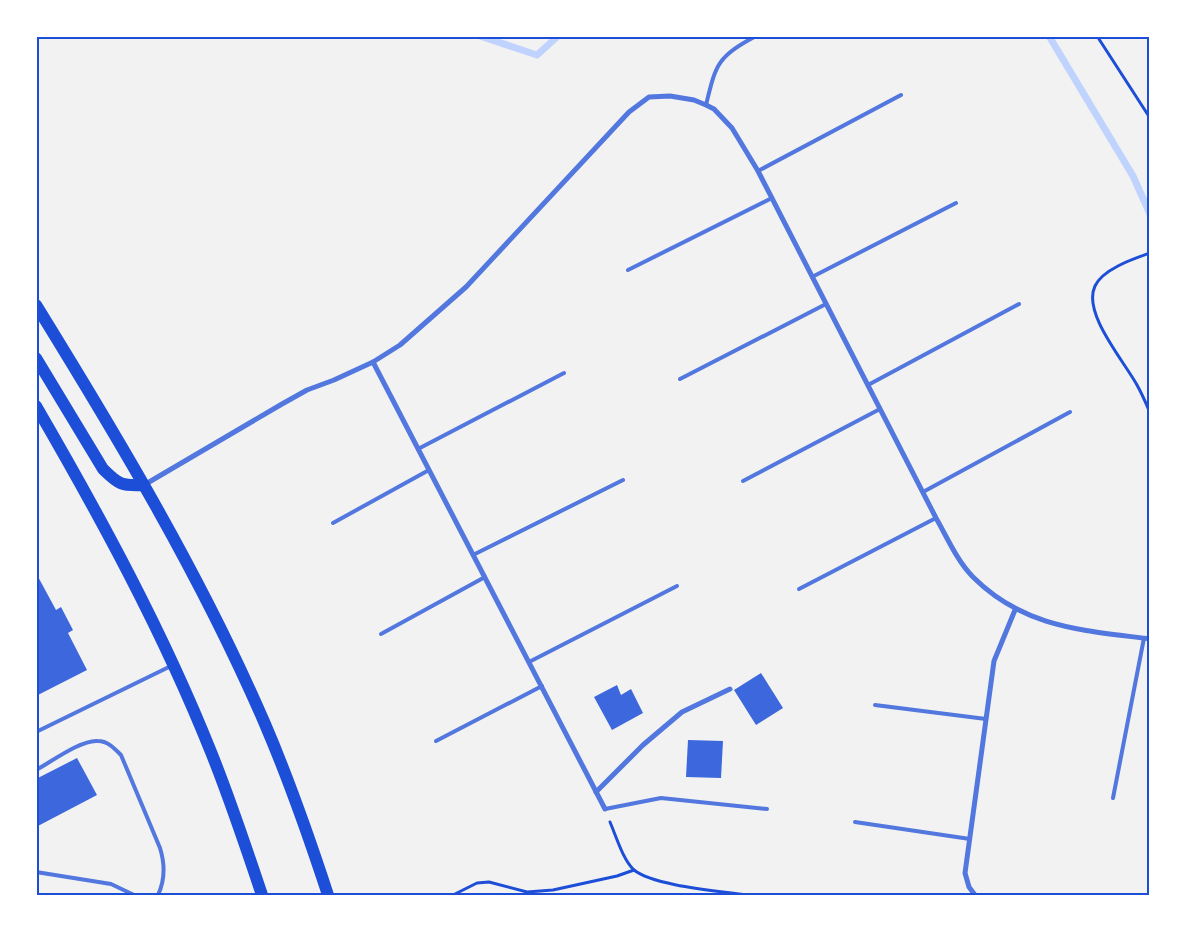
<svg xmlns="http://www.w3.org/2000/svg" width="1186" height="931" viewBox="0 0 1186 931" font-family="Overpass,sans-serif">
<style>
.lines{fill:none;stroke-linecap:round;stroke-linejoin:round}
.stream{stroke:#bfd3fe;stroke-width:7}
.building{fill:#3d67dc}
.path{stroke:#1d4ed8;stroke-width:3}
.service{stroke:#5277de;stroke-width:4}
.minor{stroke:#5277de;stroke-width:5}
.primary{stroke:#1d4ed8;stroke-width:12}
.neatline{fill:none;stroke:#1d4ed8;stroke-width:2}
</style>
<rect width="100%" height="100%" fill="#f2f2f2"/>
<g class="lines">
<g class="stream">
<polyline points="480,36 537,55 558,36"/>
<polyline points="1049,36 1133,176 1150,214"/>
</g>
</g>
<g class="building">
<polygon points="36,573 56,610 61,607 73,630 68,633 87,670 36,696"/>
<polygon points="761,673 783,708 756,725 734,690"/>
<polygon points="617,685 621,695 631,689 643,713 612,730 594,697"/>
<polygon points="688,740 723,741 721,778 686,777"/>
<polygon points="77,758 97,795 36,827 36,779"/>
</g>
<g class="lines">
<g class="path">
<polyline points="1097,36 1150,118"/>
<path d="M 1150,253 C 1133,259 1103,269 1095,286 C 1082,313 1124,361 1137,385 C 1142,394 1146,403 1150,413"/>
<path d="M 610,822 C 616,836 623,860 634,870 C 654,886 720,891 746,895"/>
<polyline points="365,895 366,895"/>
<polyline points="453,895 477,883 489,882 527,892 553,890 617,876 634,870"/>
</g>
<g class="service">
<path d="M 706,105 C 716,64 717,57 756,36"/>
<polyline points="758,171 901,95"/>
<polyline points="628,270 772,198"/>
<polyline points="812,277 956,203"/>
<polyline points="680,379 826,304"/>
<polyline points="868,385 1019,304"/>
<polyline points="418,449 564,373"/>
<polyline points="743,481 880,409"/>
<polyline points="923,492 1070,412"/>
<polyline points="333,523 429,470"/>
<polyline points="473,555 623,480"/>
<polyline points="799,589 936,518"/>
<polyline points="381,634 485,577"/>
<polyline points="529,662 677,586"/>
<polyline points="875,705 986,719"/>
<polyline points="36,732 171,666"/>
<polyline points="436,741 542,686"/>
<path d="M 36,770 C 51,762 82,739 98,741 C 108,741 115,749 121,755 L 160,848 C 165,864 165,880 158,895"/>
<polyline points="1113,798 1144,638"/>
<polyline points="605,809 661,798 767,809"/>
<polyline points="855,822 970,839"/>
<polyline points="36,872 111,884 134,895"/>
</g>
<g class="minor">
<polyline points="373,362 605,809"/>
<path d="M 144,485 L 282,404 L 307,390 L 334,380 L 373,362 L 400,345 L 466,287 L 629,112 L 649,97 L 670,96 L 694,100 L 706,105 L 714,109 L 732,128 L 758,171 L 936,518 C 947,537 957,561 973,577 C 1024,628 1082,630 1150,639"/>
<polyline points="596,792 643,745 682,712 730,689"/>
<polyline points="975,895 969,887 965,873 994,661 1015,610"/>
</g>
<g class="primary">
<path d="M 36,305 C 120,441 202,578 265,724 C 289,780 309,837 328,895"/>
<path d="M 36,358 L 103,469 C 119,485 122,486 144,485"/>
<path d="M 36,406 C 101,518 163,632 211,752 C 230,799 246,847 262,895"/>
</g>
</g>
<rect width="1186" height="931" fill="none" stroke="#ffffff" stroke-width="75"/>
<rect x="38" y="38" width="1110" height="856" class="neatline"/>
</svg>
